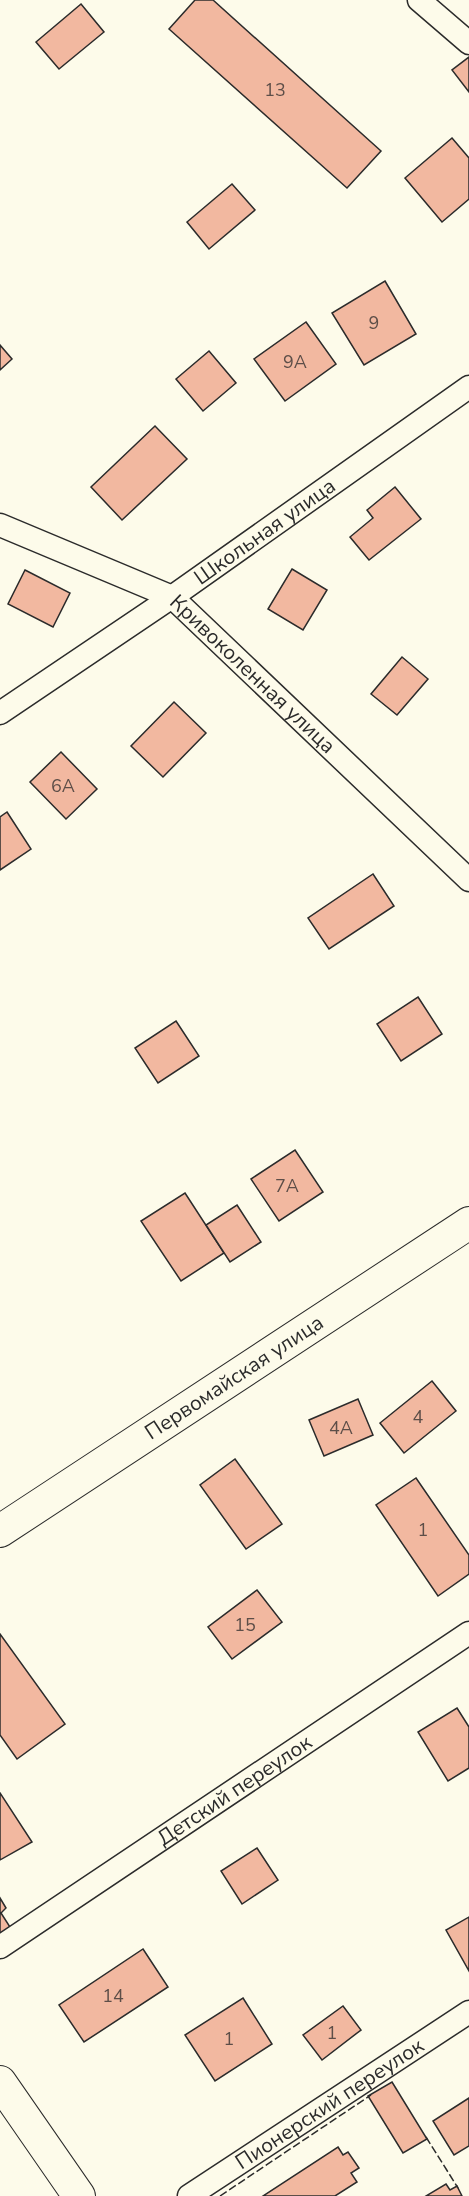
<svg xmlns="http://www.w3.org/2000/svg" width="469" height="2196" viewBox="0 0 469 2196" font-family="'Nunito Sans',sans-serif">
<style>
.building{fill:#f2b8a0;stroke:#2b2b2b;stroke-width:1.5}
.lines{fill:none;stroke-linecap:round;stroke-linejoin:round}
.street-casing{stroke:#2b2b2b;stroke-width:25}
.secondary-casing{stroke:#2b2b2b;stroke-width:34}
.street{stroke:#fdfbea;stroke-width:22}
.secondary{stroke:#fdfbea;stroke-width:32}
.fence{stroke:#2b2b2b;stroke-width:1.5;stroke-dasharray:8 3;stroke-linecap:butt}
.labels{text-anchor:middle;stroke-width:4.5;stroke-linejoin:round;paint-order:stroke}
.number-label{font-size:18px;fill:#5d4e48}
.street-label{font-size:21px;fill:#2b2b2b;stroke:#fdfbea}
</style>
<rect width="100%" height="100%" fill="#fdfbea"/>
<g class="building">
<polygon points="195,0 213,0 381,151 347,188 169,29"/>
<polygon points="81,4 104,32 59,69 36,42"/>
<polygon points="469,57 469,92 452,70"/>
<polygon points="452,138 469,158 469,199 442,222 405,178"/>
<polygon points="232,184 255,210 209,249 187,222"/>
<polygon points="385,281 416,334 364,365 332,313"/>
<polygon points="306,322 336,364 285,401 254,359"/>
<polygon points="0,345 12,359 0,370"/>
<polygon points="209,351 236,383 203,411 176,379"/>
<polygon points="155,426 187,459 122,520 91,487"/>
<polygon points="395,487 421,519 369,560 350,537 373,518 367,510"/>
<polygon points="292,569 327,590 303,630 268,609"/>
<polygon points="25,570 70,593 53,627 8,604"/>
<polygon points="402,657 428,679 397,715 371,694"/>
<polygon points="174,702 206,733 163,777 131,746"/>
<polygon points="61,752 97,789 66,819 30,782"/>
<polygon points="7,812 31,849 0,870 0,817"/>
<polygon points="373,874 394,906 329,949 308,918"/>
<polygon points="418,997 442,1034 401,1061 377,1024"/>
<polygon points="176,1021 199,1056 158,1083 135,1048"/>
<polygon points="295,1150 323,1192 279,1221 251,1179"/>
<polygon points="185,1193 224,1253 181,1281 141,1221"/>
<polygon points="237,1205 261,1242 230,1262 206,1225"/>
<polygon points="432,1381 456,1411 404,1453 380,1423"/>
<polygon points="358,1399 373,1435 324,1456 309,1420"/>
<polygon points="235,1459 282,1524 246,1549 200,1485"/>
<polygon points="416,1478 469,1555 469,1574 438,1596 376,1505"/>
<polygon points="257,1590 282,1622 232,1659 208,1627"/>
<polygon points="0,1634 65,1724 17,1759 0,1735"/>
<polygon points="457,1708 469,1727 469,1768 448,1781 418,1732"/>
<polygon points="0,1793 32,1842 0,1860"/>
<polygon points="257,1848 278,1880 242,1904 221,1871"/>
<polygon points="0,1898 6,1908 1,1913 10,1927 0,1934"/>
<polygon points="469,1917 469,1971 446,1930"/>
<polygon points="143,1949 168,1987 84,2042 59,2005"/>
<polygon points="243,1998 272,2044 215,2081 185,2035"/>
<polygon points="343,2006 361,2030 322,2060 303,2035"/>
<polygon points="392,2082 427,2139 403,2153 368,2096"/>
<polygon points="469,2098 469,2146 454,2155 433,2121"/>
<polygon points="338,2147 343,2155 348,2152 359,2168 351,2173 357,2182 335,2196 263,2196"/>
<polygon points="446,2184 450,2190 457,2186 462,2196 426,2196"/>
</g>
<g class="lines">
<g class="street-casing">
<g id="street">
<polyline points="419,0 469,43"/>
<path id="s1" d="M 0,525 L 172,597 L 469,880"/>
<path id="s2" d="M 0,713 L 172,597 L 469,387"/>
<path id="s3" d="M 0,1947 L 469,1633"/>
<path id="s4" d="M 189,2196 L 469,2012"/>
</g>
</g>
<g class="secondary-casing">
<g id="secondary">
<path id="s5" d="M 0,1531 L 469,1223"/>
<polyline points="0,2082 79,2196"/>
</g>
</g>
<use href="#street" class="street"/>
<use href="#secondary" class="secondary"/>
<g class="fence">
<polyline points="426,2137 458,2188"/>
<polyline points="220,2196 371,2095"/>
</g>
</g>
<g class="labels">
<g class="number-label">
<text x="275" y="96">13</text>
<text x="374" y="329">9</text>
<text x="295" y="368">9А</text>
<text x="63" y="792">6А</text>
<text x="287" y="1192">7А</text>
<text x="418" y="1423">4</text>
<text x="341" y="1434">4А</text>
<text x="423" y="1536">1</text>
<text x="245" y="1631">15</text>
<text x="113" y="2002">14</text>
<text x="332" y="2039">1</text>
<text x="229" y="2045">1</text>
</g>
<g class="street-label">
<text dy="7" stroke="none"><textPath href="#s2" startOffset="321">Школьная улица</textPath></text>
<text dy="7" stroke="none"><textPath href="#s1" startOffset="298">Кривоколенная улица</textPath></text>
<text dy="7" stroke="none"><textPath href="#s5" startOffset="280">Первомайская улица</textPath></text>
<text dy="7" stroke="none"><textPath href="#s3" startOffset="282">Детский переулок</textPath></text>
<text dy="7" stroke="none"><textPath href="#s4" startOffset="168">Пионерский переулок</textPath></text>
</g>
</g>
</svg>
